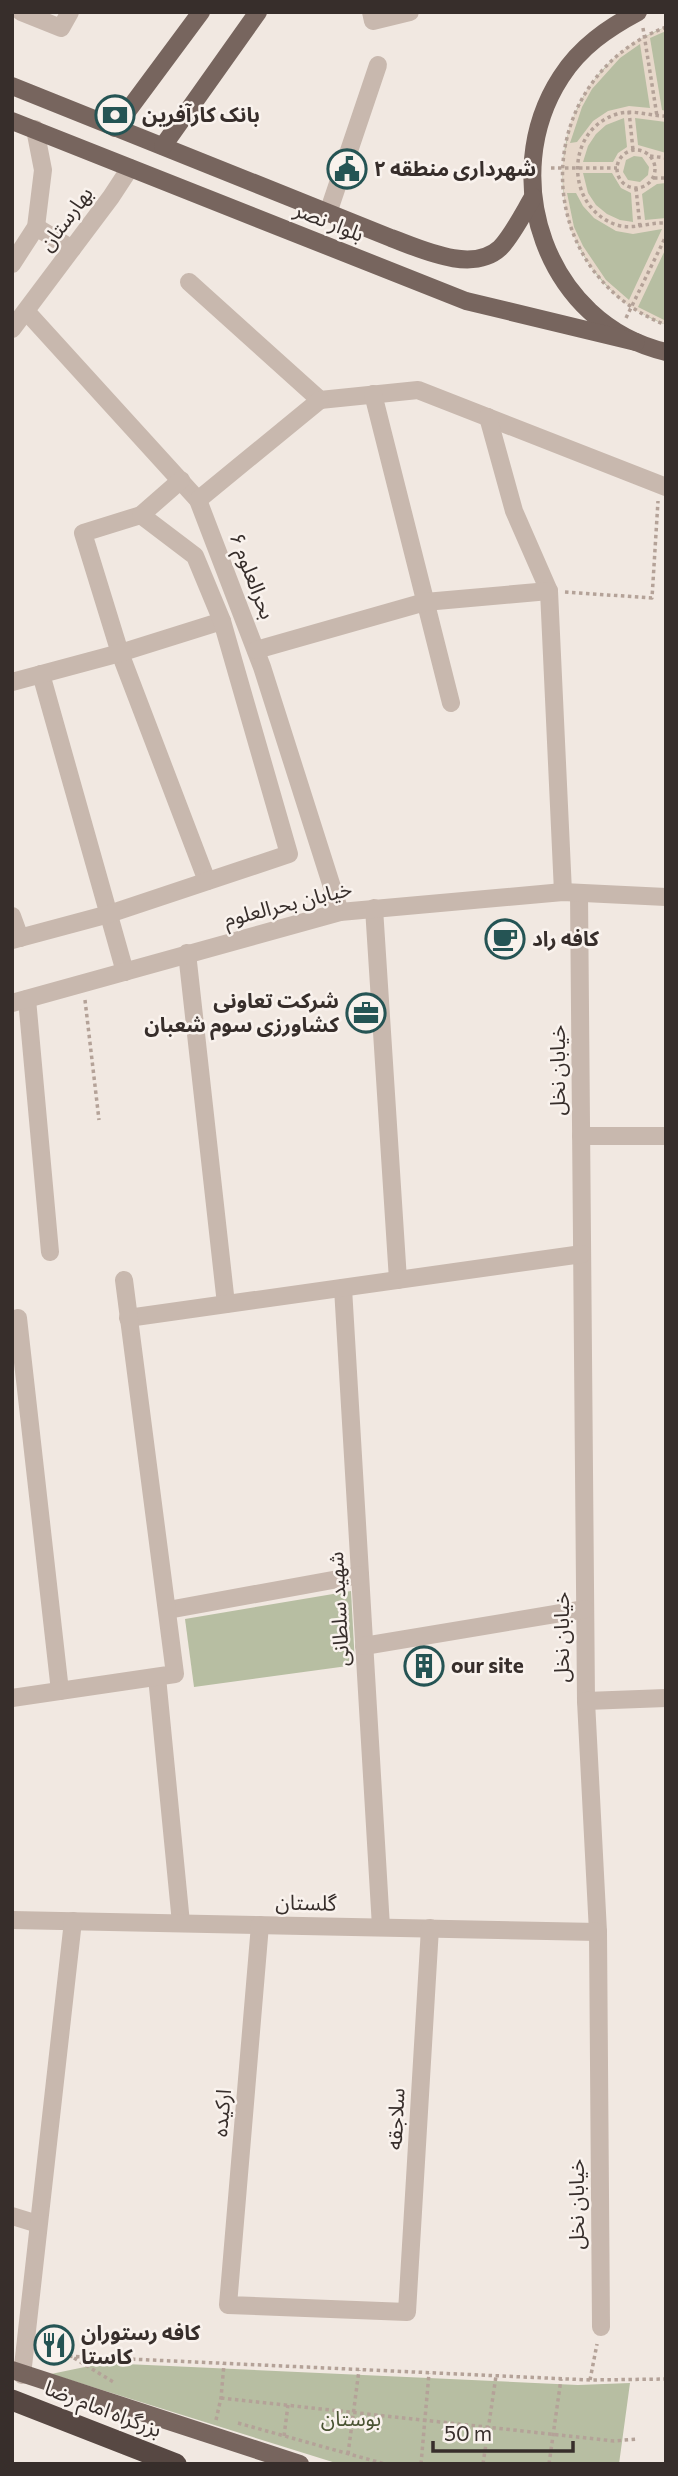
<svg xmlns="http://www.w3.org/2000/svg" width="678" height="2476" viewBox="0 0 678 2476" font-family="Commissioner,'Noto Sans Arabic',sans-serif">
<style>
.green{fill:#b7bea2}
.plaza{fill:#e7d8ca;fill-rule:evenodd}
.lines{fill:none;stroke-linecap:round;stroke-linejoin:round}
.path{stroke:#b4a298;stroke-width:3.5;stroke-dasharray:3.5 3.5;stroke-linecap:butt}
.minor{stroke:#c8b8ae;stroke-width:18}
.major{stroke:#77655e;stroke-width:18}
.highway{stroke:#574843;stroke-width:21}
.labels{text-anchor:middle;stroke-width:5;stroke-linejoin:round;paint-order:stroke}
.poi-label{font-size:21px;font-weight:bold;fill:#372e2b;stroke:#f9f2ed;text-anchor:start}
.street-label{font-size:21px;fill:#372e2b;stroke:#f9f2ed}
.park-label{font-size:21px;fill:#495332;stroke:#f9f2ed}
</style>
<rect width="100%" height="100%" fill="#f1e8e1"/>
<g class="green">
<path d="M 666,27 L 666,325 C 528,271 528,80 666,27 Z"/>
<polygon points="351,1591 355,1665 194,1687 185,1619"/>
<polygon points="104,2363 578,2385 630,2383 619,2464 339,2464 51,2374"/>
</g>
<path class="plaza" d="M 666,27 L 666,31 L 650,38 L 662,110 L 666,111 L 666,122 L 635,118 L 638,145 L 666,153 L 666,183 L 657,184 L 642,194 L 645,220 L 666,218 L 666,248 L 638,307 L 666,321 L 666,325 L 635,310 L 618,298 L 590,266 L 570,229 L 565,208 L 562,168 L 570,124 L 589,86 L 617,55 L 634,42 ZM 640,44 L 650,108 L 629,106 L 608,111 L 593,121 L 577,142 L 570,143 L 582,107 L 592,89 L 620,58 ZM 624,118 L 627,147 L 618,153 L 613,162 L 583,162 L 588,146 L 596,134 L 606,125 ZM 634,156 L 642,157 L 649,167 L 648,175 L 640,182 L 628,180 L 623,172 L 626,160 ZM 612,173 L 621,188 L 631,193 L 633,222 L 620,220 L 607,214 L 596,205 L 588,193 L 583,173 ZM 567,193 L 576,193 L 583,206 L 594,218 L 616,231 L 633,234 L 662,229 L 629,300 L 606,280 L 583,246 L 574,227 Z"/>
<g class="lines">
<g class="path">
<path d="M 666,27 C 528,80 528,271 666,325"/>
<polyline points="643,28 657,116"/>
<polyline points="629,111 633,150"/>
<path d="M 666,116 C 649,116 634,109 617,114 C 564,130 565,208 617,225 C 635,230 649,222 666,223"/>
<circle cx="636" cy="169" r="19"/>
<polyline points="650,156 666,158"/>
<polyline points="551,168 617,168"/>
<polyline points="654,178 666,178"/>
<polyline points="636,188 640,227"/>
<polyline points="626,318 666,236"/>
<polyline points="565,592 652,598 658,501"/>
<polyline points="85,1000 99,1120"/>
<polyline points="41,2355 590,2380 666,2379"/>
<polyline points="74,2358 115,2383"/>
<polyline points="590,2380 597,2344"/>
<polyline points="221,2398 614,2441 637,2439"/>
<polyline points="216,2420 221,2398 224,2364"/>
<polyline points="238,2423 385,2464"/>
<polyline points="284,2436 288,2405"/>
<polyline points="348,2454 359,2370"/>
<polyline points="421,2464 429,2373"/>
<polyline points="483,2464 496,2376"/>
<polyline points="549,2464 561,2379"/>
</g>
<g class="minor">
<polyline points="21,12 61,28 70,12"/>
<polyline points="371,12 373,21 410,12"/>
<polyline points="328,213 378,65"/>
<polyline points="36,227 72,249"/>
<polyline points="12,264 36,227 43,170 35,129"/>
<polyline points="189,282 320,400 418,390 666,487"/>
<polyline points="26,311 198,500 262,667 340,912"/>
<polyline points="12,329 111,197 130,168"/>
<polyline points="373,394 451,703"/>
<polyline points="488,417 514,511 549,591 563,892"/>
<polyline points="198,500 320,400"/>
<polyline points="141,515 83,533 120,653 207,881"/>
<polyline points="256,650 425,602 549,591"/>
<polyline points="41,674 125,972"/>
<polyline points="12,682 120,653 222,621"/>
<polyline points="579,893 586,1701 598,1932 601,2327"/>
<polyline points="374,908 398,1280"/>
<polyline points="12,916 20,938"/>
<polyline points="12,940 109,914 289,854 222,621 195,556 141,515 181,480"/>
<polyline points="187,953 226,1304"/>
<polyline points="27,999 50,1252"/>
<polyline points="12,1003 340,912 563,892 666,897"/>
<polyline points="581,1136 666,1136"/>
<polyline points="343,1288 381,1927"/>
<polyline points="18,1318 60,1691"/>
<polyline points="128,1318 582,1254"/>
<polyline points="168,1610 360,1575"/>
<polyline points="364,1646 585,1609"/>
<polyline points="157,1677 181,1923"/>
<polyline points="12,1698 175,1674 124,1280"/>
<polyline points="586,1701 666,1698"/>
<polyline points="12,1920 598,1932"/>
<polyline points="260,1925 228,2305 407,2312 430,1928"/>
<polyline points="12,2216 38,2224"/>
<polyline points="22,2375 73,1921"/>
</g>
<g class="major">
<path d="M 638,12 C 608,28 580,47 561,77 C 496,177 546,324 666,352"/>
<path d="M 12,86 L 391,238 C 421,249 472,274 500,248 C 512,236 524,212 533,197"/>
<polyline points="12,121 466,301 636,342"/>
<polyline points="115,128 201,12"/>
<polyline points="163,146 258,12"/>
<polyline points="12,2370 300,2464"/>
</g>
<polyline class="highway" points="12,2400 176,2464"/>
</g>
<defs>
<g id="bank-ring" transform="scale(2.0125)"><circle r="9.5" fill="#f9f2ed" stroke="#255454" stroke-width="1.5"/><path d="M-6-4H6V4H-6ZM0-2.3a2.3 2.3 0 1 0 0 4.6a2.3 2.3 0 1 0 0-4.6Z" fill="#255454"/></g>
<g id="civic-ring" transform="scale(2.0125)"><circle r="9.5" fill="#f9f2ed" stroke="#255454" stroke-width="1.5"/><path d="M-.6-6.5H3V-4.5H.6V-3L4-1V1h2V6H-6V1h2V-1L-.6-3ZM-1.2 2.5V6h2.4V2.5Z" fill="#255454"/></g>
<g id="cafe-ring" transform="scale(2.0125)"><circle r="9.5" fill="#f9f2ed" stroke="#255454" stroke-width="1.5"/><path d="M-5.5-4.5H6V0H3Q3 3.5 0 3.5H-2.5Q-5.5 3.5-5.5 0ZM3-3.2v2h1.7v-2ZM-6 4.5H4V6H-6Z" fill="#255454"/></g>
<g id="office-ring" transform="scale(2.0125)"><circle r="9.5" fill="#f9f2ed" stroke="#255454" stroke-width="1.5"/><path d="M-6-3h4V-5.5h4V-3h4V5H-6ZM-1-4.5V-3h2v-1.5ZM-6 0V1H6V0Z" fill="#255454"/></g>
<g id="building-ring" transform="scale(2.0125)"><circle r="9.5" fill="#f9f2ed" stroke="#255454" stroke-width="1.5"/><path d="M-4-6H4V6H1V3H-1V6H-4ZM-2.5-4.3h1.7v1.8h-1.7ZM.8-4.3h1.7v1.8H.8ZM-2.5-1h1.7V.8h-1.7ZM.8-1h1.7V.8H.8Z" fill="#255454"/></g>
<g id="restaurant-ring" transform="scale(2.0125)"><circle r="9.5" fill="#f9f2ed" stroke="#255454" stroke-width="1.5"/><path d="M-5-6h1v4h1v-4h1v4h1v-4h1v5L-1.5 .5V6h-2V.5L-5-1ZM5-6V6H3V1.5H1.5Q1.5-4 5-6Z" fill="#255454"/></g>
</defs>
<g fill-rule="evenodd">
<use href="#bank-ring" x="115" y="115"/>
<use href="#civic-ring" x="347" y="169"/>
<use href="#cafe-ring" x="505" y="939"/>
<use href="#office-ring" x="366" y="1013"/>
<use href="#building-ring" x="424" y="1666"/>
<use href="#restaurant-ring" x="54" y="2345"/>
</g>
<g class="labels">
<g class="poi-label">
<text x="142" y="122">بانک کارآفرین</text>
<text x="374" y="176">شهرداری منطقه ۲</text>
<text x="532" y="946">کافه راد</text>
<text x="339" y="1008" text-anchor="end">شرکت تعاونی<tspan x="339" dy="24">کشاورزی سوم شعبان</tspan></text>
<text x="451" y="1673">our site</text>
<text x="81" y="2340">کافه رستوران<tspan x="81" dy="24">کاستا</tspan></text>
</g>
<g class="street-label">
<text transform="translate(66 219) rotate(-53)" y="7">بهارستان</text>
<text transform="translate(329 222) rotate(22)" y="7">بلوار نصر</text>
<text transform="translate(252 576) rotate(69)" y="7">بحرالعلوم ۶</text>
<text transform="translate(288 904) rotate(-14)" y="7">خیابان بحرالعلوم</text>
<text transform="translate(558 1070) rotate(-90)" y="7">خیابان نخل</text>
<text transform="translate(339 1609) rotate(-93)" y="7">شهید سلطانی</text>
<text transform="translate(562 1637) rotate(-90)" y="7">خیابان نخل</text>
<text transform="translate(306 1903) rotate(1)" y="7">گلستان</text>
<text transform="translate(222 2113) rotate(-85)" y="7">ارکیده</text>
<text transform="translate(396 2119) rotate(-87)" y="7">سلاجقه</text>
<text transform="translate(577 2204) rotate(-90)" y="7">خیابان نخل</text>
<text transform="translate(103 2409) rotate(21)" y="7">بزرگراه امام رضا</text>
</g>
<g class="park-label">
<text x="351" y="2426">بوستان</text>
</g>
</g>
<rect width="678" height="2476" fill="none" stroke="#372e2b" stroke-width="28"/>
<path d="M433 2441v10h140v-10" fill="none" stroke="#372e2b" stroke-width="3.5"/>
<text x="444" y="2441" font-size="21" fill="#372e2b" stroke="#f9f2ed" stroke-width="5" paint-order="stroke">50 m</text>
</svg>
